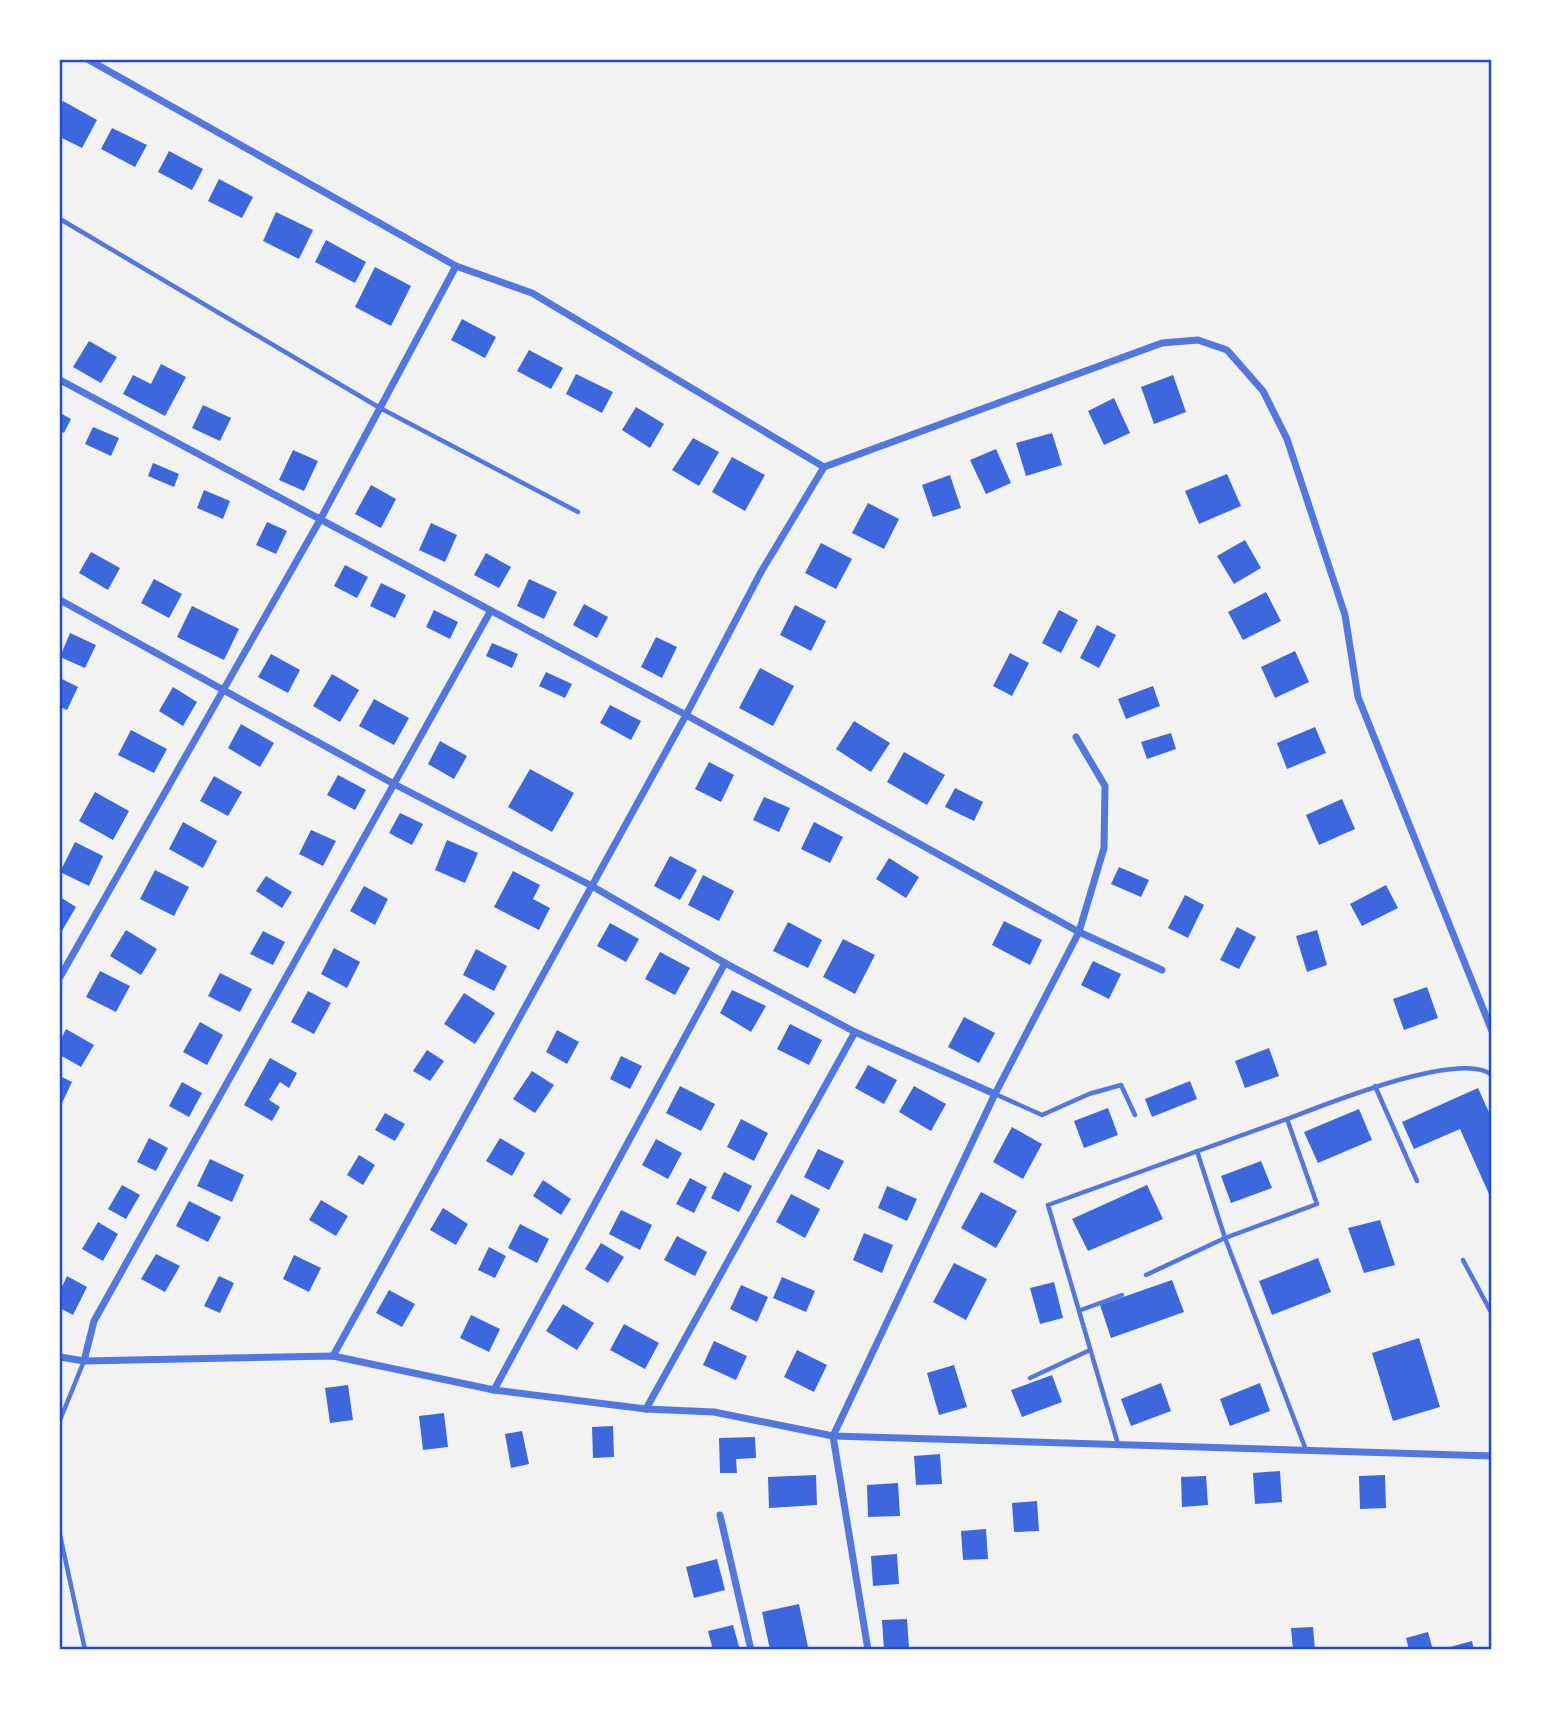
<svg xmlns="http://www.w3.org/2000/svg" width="1551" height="1709" viewBox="0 0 1551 1709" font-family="Mulish,sans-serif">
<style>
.building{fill:#3d67dc}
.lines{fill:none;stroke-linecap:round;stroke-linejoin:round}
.service{stroke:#5277de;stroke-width:4.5}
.minor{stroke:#5277de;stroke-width:7}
.neatline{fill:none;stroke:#1d4ed8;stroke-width:2.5}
</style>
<rect width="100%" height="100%" fill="#f2f2f2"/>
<g class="building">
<polygon points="63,101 97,120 82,148 60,137 60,108"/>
<polygon points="112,128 147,145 135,167 101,149"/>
<polygon points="169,151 203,169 192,190 158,172"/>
<polygon points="219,179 253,197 242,218 208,201"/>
<polygon points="276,212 313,230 299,259 263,241"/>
<polygon points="326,240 366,262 355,283 315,262"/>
<polygon points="375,267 411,286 391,326 355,307"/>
<polygon points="462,319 496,337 485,358 451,340"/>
<polygon points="89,341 117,357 101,383 73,367"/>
<polygon points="529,350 563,368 551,389 517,371"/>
<polygon points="161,364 186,377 165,416 123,394 133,375 151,384"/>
<polygon points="576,374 613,392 602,413 566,394"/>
<polygon points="1173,375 1186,412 1154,424 1141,387"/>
<polygon points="1114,398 1130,433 1104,445 1088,411"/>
<polygon points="203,405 231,418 220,441 192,428"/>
<polygon points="636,407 664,424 650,448 622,430"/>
<polygon points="60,413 71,419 64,433 60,431"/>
<polygon points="93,427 119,438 111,456 85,444"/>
<polygon points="1052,433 1062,465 1026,476 1016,443"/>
<polygon points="693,438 719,452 699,486 672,470"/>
<polygon points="996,449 1011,483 986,494 970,460"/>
<polygon points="293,450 318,461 304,491 279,480"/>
<polygon points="732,457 765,475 745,511 712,492"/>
<polygon points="153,463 179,474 174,487 148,476"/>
<polygon points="1227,474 1241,506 1199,524 1185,491"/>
<polygon points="950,475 961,508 933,517 922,485"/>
<polygon points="371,485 396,499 381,528 355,514"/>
<polygon points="204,490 230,501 223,519 197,508"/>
<polygon points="868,503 899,519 884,549 852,533"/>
<polygon points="267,522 287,531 276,554 256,545"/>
<polygon points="431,523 457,535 445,562 419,550"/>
<polygon points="1245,540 1261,568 1234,584 1217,556"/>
<polygon points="821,543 852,559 836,589 805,573"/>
<polygon points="91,552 120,568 108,590 79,573"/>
<polygon points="486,553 511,567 499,588 474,575"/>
<polygon points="345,565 368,577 357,598 334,586"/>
<polygon points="154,579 182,594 169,618 141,603"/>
<polygon points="529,579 557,592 544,619 517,606"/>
<polygon points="381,583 406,595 395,618 370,606"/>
<polygon points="1266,592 1281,621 1243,640 1228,612"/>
<polygon points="584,604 608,617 597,638 573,625"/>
<polygon points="795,605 826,621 811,651 780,635"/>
<polygon points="192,606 239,629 224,660 177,637"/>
<polygon points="434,610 458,622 450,639 426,627"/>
<polygon points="1059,610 1078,620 1061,653 1042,643"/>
<polygon points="1097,625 1116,635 1099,668 1080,658"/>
<polygon points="70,633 96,645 85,668 60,657"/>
<polygon points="656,637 677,647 662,678 641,667"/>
<polygon points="492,643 518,654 512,668 486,656"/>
<polygon points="1295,651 1309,682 1275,698 1261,667"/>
<polygon points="1010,653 1029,663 1012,696 993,686"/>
<polygon points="271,654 300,670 288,693 258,677"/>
<polygon points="760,668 794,686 773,726 739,708"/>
<polygon points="546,672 572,684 565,698 539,686"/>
<polygon points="332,674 359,690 340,722 313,706"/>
<polygon points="60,678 78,687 67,710 60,707"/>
<polygon points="1153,686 1160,706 1126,719 1118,699"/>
<polygon points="173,687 197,702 183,726 159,711"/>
<polygon points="374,699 409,718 394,745 359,726"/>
<polygon points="610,705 641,721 631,740 600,723"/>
<polygon points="854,721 890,743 871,772 836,749"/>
<polygon points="241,724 274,743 260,767 228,748"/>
<polygon points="1315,727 1326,753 1287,769 1277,743"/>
<polygon points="131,730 167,749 154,773 118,755"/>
<polygon points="1171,733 1176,749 1147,759 1141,742"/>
<polygon points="440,741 467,756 454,779 428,764"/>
<polygon points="904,752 945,775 927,805 887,782"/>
<polygon points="709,762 734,775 721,802 695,789"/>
<polygon points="530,769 574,793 552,832 508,807"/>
<polygon points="338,775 366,790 355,810 327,795"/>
<polygon points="214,776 242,792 228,816 200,801"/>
<polygon points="955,788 983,802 974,821 945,807"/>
<polygon points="95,792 129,811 113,840 79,821"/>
<polygon points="764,797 790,808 779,832 753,820"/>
<polygon points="1342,799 1355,829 1319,845 1306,815"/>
<polygon points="400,813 423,824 412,845 389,833"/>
<polygon points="183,822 217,841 203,868 169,849"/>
<polygon points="814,822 843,837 830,863 801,849"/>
<polygon points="311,830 336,841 323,866 299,854"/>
<polygon points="447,840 478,853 465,883 435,870"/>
<polygon points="75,842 103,856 89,886 60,872"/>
<polygon points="670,856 697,870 680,900 654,886"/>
<polygon points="889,858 919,877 906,898 876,879"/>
<polygon points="1119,867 1149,880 1141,897 1111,884"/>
<polygon points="155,870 189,887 174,916 140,899"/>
<polygon points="513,871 540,885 533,899 550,908 539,930 494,907"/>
<polygon points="703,875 734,891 719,921 688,905"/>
<polygon points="266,876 292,892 282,908 256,891"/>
<polygon points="1386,885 1398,908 1362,926 1350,904"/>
<polygon points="364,886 388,899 375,925 350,911"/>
<polygon points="1185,895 1204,905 1188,938 1168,928"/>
<polygon points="60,897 76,907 60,934"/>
<polygon points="1004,921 1042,940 1030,965 992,945"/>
<polygon points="788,922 822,940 808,968 773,951"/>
<polygon points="610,923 639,939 626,962 597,946"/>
<polygon points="1237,927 1256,937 1239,969 1220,960"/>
<polygon points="126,930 157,949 141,975 110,956"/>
<polygon points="1317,930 1327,965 1307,972 1296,936"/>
<polygon points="263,931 285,942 273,965 250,954"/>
<polygon points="843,939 875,955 855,994 823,977"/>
<polygon points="334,948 360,962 347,988 321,974"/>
<polygon points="476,949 507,966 494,991 463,975"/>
<polygon points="660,952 690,968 675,995 645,979"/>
<polygon points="1093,961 1121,974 1109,999 1081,985"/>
<polygon points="100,971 130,986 116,1012 86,997"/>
<polygon points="220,973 252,989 240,1012 208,996"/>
<polygon points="1427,987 1438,1018 1404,1030 1393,999"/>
<polygon points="732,990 766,1006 751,1032 720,1013"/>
<polygon points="308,991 331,1003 314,1034 291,1022"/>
<polygon points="464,993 495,1013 475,1044 444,1024"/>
<polygon points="964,1017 995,1033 979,1063 948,1047"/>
<polygon points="200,1022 223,1035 207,1065 183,1052"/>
<polygon points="790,1024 822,1040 809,1065 777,1049"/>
<polygon points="66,1029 94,1045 81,1067 60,1055 60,1041"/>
<polygon points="557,1030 579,1042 567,1064 546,1052"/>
<polygon points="1269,1048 1279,1076 1245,1088 1235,1061"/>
<polygon points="427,1050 444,1061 430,1081 413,1071"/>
<polygon points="621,1056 642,1066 630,1089 610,1079"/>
<polygon points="270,1058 297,1073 289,1088 280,1082 269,1100 280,1107 272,1121 244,1105"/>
<polygon points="868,1065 897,1080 884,1104 855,1088"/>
<polygon points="532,1071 554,1085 535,1113 513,1099"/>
<polygon points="60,1076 72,1082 62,1103 60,1102"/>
<polygon points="1190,1081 1197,1099 1152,1117 1145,1099"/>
<polygon points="182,1082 202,1093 189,1117 169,1106"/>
<polygon points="680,1086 715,1104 701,1131 666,1113"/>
<polygon points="914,1086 946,1104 931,1131 899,1112"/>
<polygon points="1478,1088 1492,1119 1492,1193 1489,1194 1460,1129 1414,1149 1402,1122"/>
<polygon points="1108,1108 1118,1135 1084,1148 1074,1121"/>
<polygon points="1359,1109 1372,1140 1318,1163 1304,1132"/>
<polygon points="385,1113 405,1124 395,1141 375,1130"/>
<polygon points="741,1119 768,1133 754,1161 727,1147"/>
<polygon points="1012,1127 1042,1144 1023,1179 993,1162"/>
<polygon points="149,1138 168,1148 156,1171 137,1162"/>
<polygon points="500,1138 525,1153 512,1176 486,1161"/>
<polygon points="656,1139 682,1153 668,1179 642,1165"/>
<polygon points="818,1149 844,1161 829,1190 804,1177"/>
<polygon points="359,1155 375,1165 363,1185 347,1175"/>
<polygon points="210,1159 244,1175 232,1202 197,1186"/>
<polygon points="1261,1161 1272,1188 1231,1203 1221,1176"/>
<polygon points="724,1172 752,1186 739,1212 711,1198"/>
<polygon points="690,1178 707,1187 694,1213 676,1204"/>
<polygon points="543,1180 571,1199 561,1215 533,1196"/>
<polygon points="122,1185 140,1195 126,1219 108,1209"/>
<polygon points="1147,1185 1163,1219 1088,1251 1072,1219"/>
<polygon points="887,1186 917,1199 907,1221 878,1208"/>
<polygon points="981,1192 1017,1211 996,1248 961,1228"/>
<polygon points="791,1194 820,1209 805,1238 776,1222"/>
<polygon points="321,1200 348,1216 336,1236 309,1220"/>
<polygon points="189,1201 221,1217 208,1242 176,1226"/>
<polygon points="443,1208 468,1224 456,1245 430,1230"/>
<polygon points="621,1210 652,1225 640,1250 609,1234"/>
<polygon points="1380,1220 1395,1265 1364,1273 1348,1228"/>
<polygon points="98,1222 118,1234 103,1261 82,1249"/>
<polygon points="520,1224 549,1239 537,1263 508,1248"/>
<polygon points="864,1233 893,1245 882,1273 853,1260"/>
<polygon points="677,1236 707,1252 695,1276 664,1260"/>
<polygon points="601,1243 624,1257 608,1283 585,1269"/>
<polygon points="489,1247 506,1256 495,1278 478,1270"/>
<polygon points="156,1254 180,1266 165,1292 141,1279"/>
<polygon points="294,1255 321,1268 309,1292 283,1279"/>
<polygon points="1318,1258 1331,1292 1272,1315 1259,1281"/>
<polygon points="954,1263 987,1279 966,1320 933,1302"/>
<polygon points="67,1276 87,1287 73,1315 60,1308 60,1291"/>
<polygon points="219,1276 234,1283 220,1313 204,1306"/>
<polygon points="782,1277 815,1291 806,1312 773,1298"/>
<polygon points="1172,1280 1184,1312 1111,1338 1100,1305"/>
<polygon points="1054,1282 1063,1318 1040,1324 1030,1288"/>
<polygon points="741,1285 768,1297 757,1322 730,1309"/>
<polygon points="389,1290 415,1304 402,1327 376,1313"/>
<polygon points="563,1304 594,1323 577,1350 546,1331"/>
<polygon points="471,1315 500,1329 489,1352 460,1338"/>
<polygon points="624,1324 659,1343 645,1369 610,1350"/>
<polygon points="1419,1338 1440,1407 1393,1421 1372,1353"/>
<polygon points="714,1341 747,1356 736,1380 703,1365"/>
<polygon points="797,1350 827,1365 814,1392 784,1377"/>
<polygon points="954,1365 967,1407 939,1415 927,1373"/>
<polygon points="1052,1375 1062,1402 1022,1417 1011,1390"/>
<polygon points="1161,1383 1171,1411 1131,1426 1121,1399"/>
<polygon points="1260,1383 1270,1411 1230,1426 1220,1399"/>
<polygon points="348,1385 353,1420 330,1423 325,1388"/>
<polygon points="444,1413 448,1447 423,1450 419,1416"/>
<polygon points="613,1426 614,1457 593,1458 592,1427"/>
<polygon points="522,1431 529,1464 511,1468 505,1434"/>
<polygon points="755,1437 756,1458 736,1459 737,1473 720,1473 719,1438"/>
<polygon points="940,1454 942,1484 916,1485 914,1456"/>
<polygon points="1280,1471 1282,1502 1255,1504 1253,1473"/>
<polygon points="816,1475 817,1505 769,1508 768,1477"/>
<polygon points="1385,1475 1386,1508 1360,1509 1359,1476"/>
<polygon points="1206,1476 1208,1505 1182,1507 1181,1477"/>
<polygon points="898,1483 900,1516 868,1517 867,1485"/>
<polygon points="1037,1501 1039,1531 1014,1532 1012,1503"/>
<polygon points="986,1529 988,1559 963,1560 961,1531"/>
<polygon points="897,1554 899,1584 873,1586 871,1556"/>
<polygon points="717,1559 725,1590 694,1598 686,1567"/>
<polygon points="799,1604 808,1647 770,1650 762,1612"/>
<polygon points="907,1619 909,1648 884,1650 882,1620"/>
<polygon points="733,1625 740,1650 713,1650 708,1631"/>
<polygon points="1313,1627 1315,1650 1293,1650 1291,1628"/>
<polygon points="1428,1632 1433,1650 1409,1650 1406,1638"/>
<polygon points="1472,1641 1474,1650 1451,1650 1450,1647"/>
</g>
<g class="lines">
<g class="service">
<polyline points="60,219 380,408 578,512"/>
<polyline points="1375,1086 1417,1181"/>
<polyline points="995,1094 1042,1115 1089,1094 1121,1085 1135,1115"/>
<polyline points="1197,1151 1225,1238 1306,1450"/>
<polyline points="1463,1260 1492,1314"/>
<path d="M 1146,1275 L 1225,1238 L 1317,1204 L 1287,1119 C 1325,1105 1460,1049 1492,1075"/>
<polyline points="1081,1310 1122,1295"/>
<polyline points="1030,1378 1090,1350"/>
<polyline points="60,1420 84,1361"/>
<polyline points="1118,1444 1048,1205 1287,1119"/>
<polyline points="60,1535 85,1650"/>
</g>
<g class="minor">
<polyline points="89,60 456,266 532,293 824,467"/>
<polyline points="60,380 686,715 1079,932 1162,970"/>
<polyline points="824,467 1162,343 1198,340 1227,350 1263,391 1287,439 1345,615 1358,697 1492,1031"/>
<polyline points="60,600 394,784 590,885 725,963 855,1032 995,1094"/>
<polyline points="60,977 320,520 456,266"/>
<polyline points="333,1356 686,715 761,572 824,467"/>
<polyline points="60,1357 84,1361 333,1356 494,1390 646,1409 714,1412 833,1436 1492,1456"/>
<polyline points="84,1361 94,1321 490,612"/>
<polyline points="494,1390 725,963"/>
<polyline points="646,1409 855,1032"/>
<polyline points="720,1515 751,1650"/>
<polyline points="868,1650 833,1436 995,1094 1079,932 1104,848 1105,786 1076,737"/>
</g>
</g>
<rect width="1551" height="1709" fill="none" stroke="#ffffff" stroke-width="122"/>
<rect x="61" y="61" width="1429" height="1587" class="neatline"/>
</svg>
